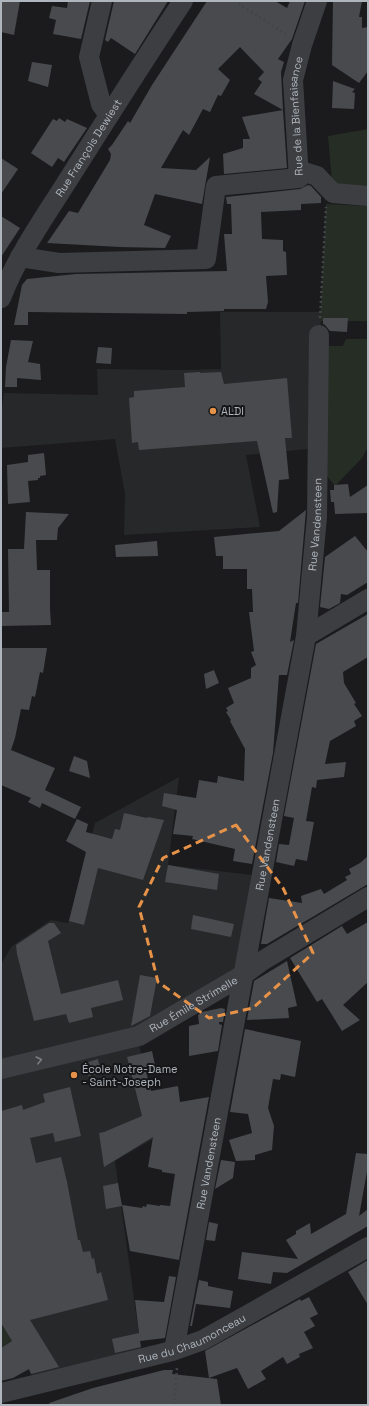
<svg xmlns="http://www.w3.org/2000/svg" width="369" height="1406" viewBox="0 0 369 1406" font-family="'Space Grotesk',sans-serif">
<style>
.built{fill:#27282a}
.green{fill:#252d25}
.building{fill:#484a4d}
.lines{fill:none;stroke-linecap:round;stroke-linejoin:round}
.path{stroke:#424549;stroke-width:2.5;stroke-dasharray:2 3;stroke-linecap:butt}
.minor{stroke:#3c3e42;stroke-width:20}
.oneway{stroke:#7b7f85}
.marked{fill:none;stroke:#e79249;stroke-width:3;stroke-dasharray:8 5;stroke-linejoin:round}
.poi-dot{fill:#e79249;stroke:#161618;stroke-width:1.5}
.labels{text-anchor:middle;stroke-width:4;stroke-linejoin:round;paint-order:stroke}
.street-label{font-size:11px;fill:#aeb5bc;stroke:#161618}
.poi-label{font-size:11px;fill:#aeb5bc;stroke:#161618;text-anchor:start}
</style>
<rect width="100%" height="100%" fill="#1b1b1d"/>
<g class="built">
<polygon points="220,312 321,312 318,448 246,455 260,527 124,535 125,494 115,439 1,448 1,415 4,393 98,395 97,369 184,370 221,369"/>
<polygon points="179,777 168,865 261,876 243,975 135,1031 163,1133 115,1161 141,1349 32,1375 1,1323 1,964 12,946 51,920 68,923 95,823"/>
</g>
<g class="green">
<polygon points="368,129 368,192 333,193 328,136"/>
<polygon points="326,204 368,206 368,321 320,321"/>
<polygon points="346,339 368,339 368,447 362,458 335,486 318,465 319,346 343,346"/>
<polygon points="1,1323 12,1341 1,1348"/>
</g>
<g class="building">
<polygon points="1,1 20,1 14,35 1,32"/>
<polygon points="68,1 90,1 81,39 53,34 56,20 49,18 52,6 67,8"/>
<polygon points="114,1 168,1 135,54 111,38 108,42 105,40"/>
<polygon points="207,1 275,1 287,8 290,1 305,1 292,39 278,59 284,62 281,72 283,110 254,94 262,82 258,79 264,72 240,47 218,69 230,80 221,96 218,95 210,112 203,109 189,135 183,130 161,168 196,170 210,157 202,204 155,194 144,225 171,236 165,248 120,247 47,243 69,211 78,213 110,160 111,154 108,149 112,145 128,121 130,123 152,85"/>
<polygon points="333,1 362,1 359,17 362,17 362,28 368,27 368,71 359,83 332,65"/>
<polygon points="32,62 52,65 48,87 28,81"/>
<polygon points="333,81 355,89 352,92 355,93 354,109 332,108"/>
<polygon points="283,110 287,168 224,174 223,154 243,148 243,139 250,139 242,117"/>
<polygon points="59,118 65,122 67,119 87,128 64,162 58,158 52,167 31,153 53,119 57,121"/>
<polygon points="1,158 18,169 1,194"/>
<polygon points="308,185 311,186 321,197 321,203 301,204 301,210 261,212 262,239 283,240 283,251 286,252 287,275 266,276 268,302 266,309 224,309 224,311 187,312 187,314 28,312 28,325 14,325 22,285 27,279 76,274 227,271 224,234 232,234 231,204 227,204 226,197 300,189"/>
<polygon points="1,216 20,228 1,257"/>
<polygon points="323,318 348,318 347,332 330,331 325,325 323,324"/>
<polygon points="11,340 33,341 28,362 40,364 41,380 17,378 17,387 5,387 6,367"/>
<polygon points="98,347 112,348 111,364 96,363"/>
<polygon points="200,372 200,373 221,372 224,384 287,378 292,438 285,438 289,479 279,480 277,512 273,513 257,441 139,450 138,442 132,443 129,398 134,397 134,391 185,387 184,373"/>
<polygon points="44,453 46,475 40,476 40,478 38,478 38,480 28,481 30,502 8,504 7,465 28,462 28,455"/>
<polygon points="348,484 350,497 368,485 368,513 335,514 334,502 331,502 330,490 334,490 334,485"/>
<polygon points="306,510 298,603 296,603 290,642 294,640 287,675 279,675 273,753 252,864 233,861 235,849 192,839 193,836 173,834 177,810 162,806 164,793 196,798 199,780 217,783 218,776 244,781 245,749 230,721 231,720 226,712 228,711 226,708 234,703 228,688 251,678 251,668 256,665 251,652 254,651 249,612 253,612 252,589 247,589 247,569 223,569 223,556 216,556 214,537 279,531"/>
<polygon points="26,512 69,514 58,528 57,540 36,540 37,570 50,570 50,609 51,625 1,626 1,612 9,612 8,549 24,549"/>
<polygon points="355,536 368,552 368,582 347,595 341,594 340,603 329,609 320,607 325,557"/>
<polygon points="157,541 158,556 116,557 115,545"/>
<polygon points="368,614 368,657 343,672 344,683 356,703 354,704 362,716 354,721 356,726 330,741 325,764 346,762 344,777 317,780 316,788 312,787 306,821 314,822 307,861 296,859 294,866 276,862 279,844 289,845 294,818 284,816 316,644"/>
<polygon points="1,648 47,648 43,673 40,672 35,697 32,696 29,710 21,709 15,738 11,750 55,768 45,790 81,807 75,819 42,803 40,808 28,802 31,798 1,785"/>
<polygon points="214,670 219,683 206,689 204,674"/>
<polygon points="74,756 87,761 90,778 69,771"/>
<polygon points="124,813 147,818 148,817 164,820 143,880 98,868 84,925 69,921 86,852 66,841 77,819 88,824 86,832 112,839 115,829 120,830"/>
<polygon points="368,856 368,884 267,944 261,944 269,898 302,903 301,896 321,889 324,894 347,880 345,877 351,874 349,869 360,863"/>
<polygon points="168,865 219,874 217,890 165,882"/>
<polygon points="193,915 234,924 231,937 191,929"/>
<polygon points="368,922 368,982 343,1005 360,1020 342,1031 322,999 317,1002 290,958 342,926 347,934"/>
<polygon points="49,923 54,923 61,933 48,941 61,994 118,980 123,1000 91,1008 93,1017 69,1023 66,1014 34,1021 17,954 16,945"/>
<polygon points="287,961 297,1006 288,1008 289,1018 247,1020 254,981"/>
<polygon points="140,975 157,978 150,1016 131,1026"/>
<polygon points="221,1008 225,1009 223,1022 219,1022 219,1024 222,1025 218,1051 189,1056 189,1026 199,1024 198,1015 202,1012"/>
<polygon points="245,1029 301,1041 295,1077 281,1074 280,1080 273,1079 268,1108 274,1126 272,1150 255,1155 255,1160 236,1161 229,1140 252,1133 248,1114 230,1112"/>
<polygon points="152,1051 155,1065 145,1068 151,1091 178,1086 180,1102 209,1097 179,1260 130,1251 122,1205 142,1208 143,1206 146,1207 147,1204 160,1206 160,1205 170,1206 175,1174 162,1172 162,1170 148,1167 153,1137 104,1167 99,1133 104,1132 142,1116 127,1057"/>
<polygon points="98,1059 101,1073 88,1076 85,1063"/>
<polygon points="70,1087 81,1136 55,1142 53,1133 30,1138 36,1163 61,1157 67,1182 78,1240 80,1240 83,1252 90,1251 92,1259 94,1258 97,1274 101,1272 108,1300 30,1320 59,1367 31,1374 29,1369 13,1378 1,1381 1,1348 12,1341 1,1323 1,1111 22,1105 23,1110 45,1102 43,1094"/>
<polygon points="356,1153 368,1154 368,1166 359,1216 368,1209 368,1226 287,1273 273,1272 271,1284 238,1279 242,1252 298,1259 286,1240 296,1234 296,1231 310,1223 311,1234 346,1214"/>
<polygon points="221,1160 235,1162 233,1178 215,1189"/>
<polygon points="118,1183 122,1206 106,1209 103,1186"/>
<polygon points="209,1222 218,1224 215,1241 206,1240"/>
<polygon points="368,1260 368,1305 348,1272"/>
<polygon points="169,1276 176,1277 165,1338 140,1341 141,1347 115,1353 112,1339 139,1333 135,1300 164,1302"/>
<polygon points="199,1280 208,1282 208,1286 233,1291 230,1308 196,1304 192,1326 190,1326"/>
<polygon points="309,1297 318,1314 310,1318 315,1326 304,1332 313,1348 299,1354 300,1357 287,1364 283,1357 261,1371 266,1379 248,1389 237,1368 209,1378 205,1351 300,1299 301,1301"/>
<polygon points="164,1370 173,1370 172,1374 217,1379 221,1405 50,1405 49,1403 93,1388"/>
</g>
<g class="lines">
<g class="path">
<polyline points="234,1 287,35"/>
<polyline points="320,318 326,207"/>
<polyline points="174,1405 177,1368"/>
</g>
<g class="minor">
<polyline points="102,1 89,57 101,104 109,115"/>
<polyline points="298,170 317,176 333,193 368,196"/>
<path id="s1" d="M 20,257 L 59,263 L 206,259 L 216,186 L 299,178 L 293,80 L 302,45 L 317,1"/>
<path id="s2" d="M 1,298 C 17,256 44,218 68,180 C 106,120 144,60 183,1"/>
<polyline points="306,636 368,599"/>
<path id="s3" d="M 1,1069 L 139,1036 L 243,975 L 262,961 L 368,897"/>
<path id="s4" d="M 174,1350 L 306,636 L 317,517 L 319,335"/>
<path id="s5" d="M 1,1393 L 172,1351 L 203,1340 L 368,1247"/>
</g>
</g>
<defs><path id="oneway-chevron" d="M-2-3.5L2.5 0L-2 3.5" fill="none" stroke-width="1.6" stroke-linecap="round" stroke-linejoin="round"/></defs>
<use class="oneway" href="#oneway-chevron" transform="translate(39 1060) rotate(-14)"/>
<path class="marked" d="M 236,825 L 283,888 L 313,953 L 253,1008 L 209,1018 L 158,982 L 139,907 L 163,858 Z"/>
<g class="poi-dot">
<circle cx="213" cy="411" r="4"/>
<circle cx="74" cy="1075" r="4"/>
</g>
<g class="labels">
<g class="street-label">
<text dy="4" stroke="none"><textPath href="#s1" startOffset="406">Rue de la Bienfaisance</textPath></text>
<text dy="4" stroke="none"><textPath href="#s2" startOffset="174">Rue François Dewiest</textPath></text>
<text dy="4" stroke="none"><textPath href="#s4" startOffset="838">Rue Vandensteen</textPath></text>
<text dy="4" stroke="none"><textPath href="#s4" startOffset="514">Rue Vandensteen</textPath></text>
<text dy="4" stroke="none"><textPath href="#s3" startOffset="205">Rue Émile Strimelle</textPath></text>
<text dy="4" stroke="none"><textPath href="#s4" startOffset="190">Rue Vandensteen</textPath></text>
<text dy="4" stroke="none"><textPath href="#s5" startOffset="199">Rue du Chaumonceau</textPath></text>
</g>
<g class="poi-label">
<text x="221" y="415">ALDI</text>
<text x="82" y="1073">École Notre-Dame<tspan x="82" dy="13">- Saint-Joseph</tspan></text>
</g>
</g>
<rect width="369" height="1406" fill="none" stroke="#aeb5bc" stroke-width="4"/>
</svg>
